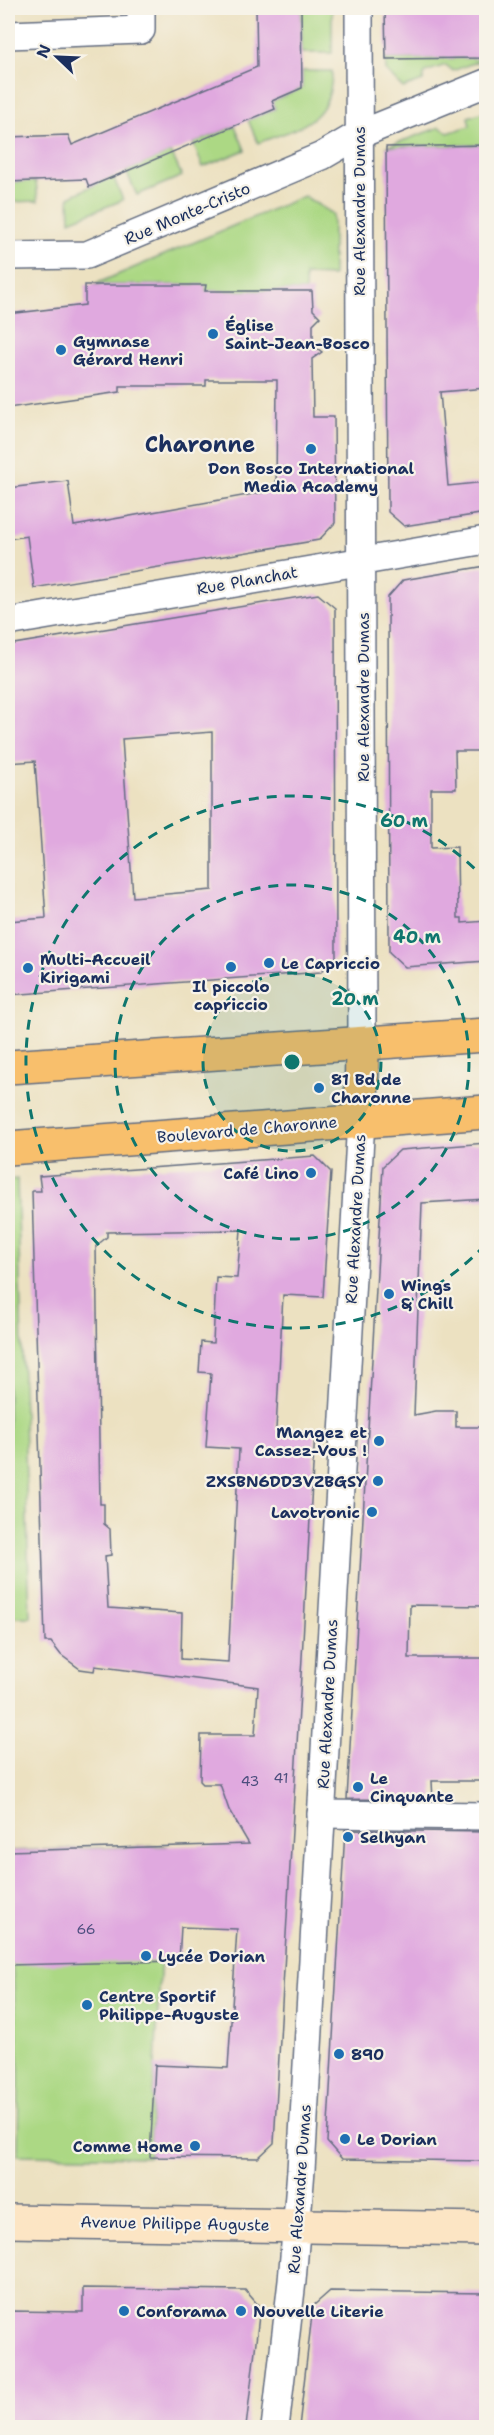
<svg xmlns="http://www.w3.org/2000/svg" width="494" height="2435" viewBox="0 0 494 2435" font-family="'Shantell Sans',sans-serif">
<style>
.green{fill:#acd884;stroke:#648471;stroke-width:1.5}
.building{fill:#e0a9df;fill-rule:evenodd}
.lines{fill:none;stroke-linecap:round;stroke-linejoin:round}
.street-casing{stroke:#646d81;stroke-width:30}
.secondary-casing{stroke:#646d81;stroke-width:36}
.primary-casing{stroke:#646d81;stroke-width:36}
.street{stroke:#fff;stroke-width:27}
.secondary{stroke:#fce5c4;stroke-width:33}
.primary{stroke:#f8bf6c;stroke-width:33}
.ring{fill:none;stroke:#0f766e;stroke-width:3;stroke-dasharray:10 8}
.poi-dot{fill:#1f6fb2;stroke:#f7f3e8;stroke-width:2}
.labels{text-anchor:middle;stroke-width:4.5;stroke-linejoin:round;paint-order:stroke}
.number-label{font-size:14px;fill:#4c4e7e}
.street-label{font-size:16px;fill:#1b2f5e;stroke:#f7f3e8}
.poi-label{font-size:16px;font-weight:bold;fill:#1b2f5e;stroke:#f7f3e8;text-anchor:start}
.district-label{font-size:22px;font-weight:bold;fill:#1b2f5e;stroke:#f7f3e8}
.centre{fill:#0f766e;stroke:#f7f3e8;stroke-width:3}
.ring-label{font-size:18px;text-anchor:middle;font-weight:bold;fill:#0f766e;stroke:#f7f3e8;stroke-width:4.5;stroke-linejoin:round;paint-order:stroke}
</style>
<rect width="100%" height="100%" fill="#f7f3e8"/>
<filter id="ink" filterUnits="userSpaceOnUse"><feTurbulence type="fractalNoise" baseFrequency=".0167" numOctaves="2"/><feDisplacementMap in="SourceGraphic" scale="12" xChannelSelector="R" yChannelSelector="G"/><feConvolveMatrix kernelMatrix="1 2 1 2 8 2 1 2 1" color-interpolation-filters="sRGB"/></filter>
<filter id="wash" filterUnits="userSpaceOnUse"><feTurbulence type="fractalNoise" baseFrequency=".008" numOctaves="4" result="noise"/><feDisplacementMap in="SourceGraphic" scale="24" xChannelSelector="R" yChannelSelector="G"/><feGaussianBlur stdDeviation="1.35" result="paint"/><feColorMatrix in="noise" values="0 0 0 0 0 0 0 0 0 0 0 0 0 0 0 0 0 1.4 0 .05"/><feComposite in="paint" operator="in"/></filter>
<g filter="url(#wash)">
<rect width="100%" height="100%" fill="#ece1c1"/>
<g class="green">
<polygon points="301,8 332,8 332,53 302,53"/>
<polygon points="486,58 453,71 446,65 425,72 423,81 403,88 386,71 386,59"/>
<path d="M 302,71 L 332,71 C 332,123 299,127 258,143 L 248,120 L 275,109 L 272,101 L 302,88 Z"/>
<polygon points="486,111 486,145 386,147 440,127 448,133 470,126 468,117"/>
<polygon points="235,126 245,150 203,167 193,143"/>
<polygon points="171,152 182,176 137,195 126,171"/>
<polygon points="113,176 123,200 70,221 69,197"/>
<polygon points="36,181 38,201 8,202 8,182"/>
<polygon points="304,196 333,214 333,276 305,275 305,291 205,291 205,285 93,285"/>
<polygon points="17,1179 30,1617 8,1617 8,1180"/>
<polygon points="167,1846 150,2157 18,2155 19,2070 8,1897 8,1851"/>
</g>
<g id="blocks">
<g class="building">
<polygon points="256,8 301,8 302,88 272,101 275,109 89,187 86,179 8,182 8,137 68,135 72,145 257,67"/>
<polygon points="385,8 480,8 486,34 486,58 386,59"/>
<polygon points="486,145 486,388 440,392 448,486 486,482 486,513 404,526 388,512 386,147"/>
<polygon points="85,285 206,285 205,291 312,291 313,310 320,317 313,324 313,345 322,352 312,359 313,417 334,417 335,523 319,540 34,588 27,536 8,539 8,488 68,481 74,526 276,490 277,380 206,380 206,386 120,386 120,392 8,408 8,314 85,305"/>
<polygon points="486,566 486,751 455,751 456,789 431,789 431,848 457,847 458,918 462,918 462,923 486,921 486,961 405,967 389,952 388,597 403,580"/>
<path d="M 318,594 L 335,608 L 336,957 L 321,972 L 8,995 L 8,921 L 46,918 L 35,761 L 8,763 L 8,645 ZM 212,732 L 212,890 L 133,897 L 122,739 Z"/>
<polygon points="486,1143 486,1199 422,1203 414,1415 436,1411 456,1411 456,1427 486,1427 486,1606 410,1605 409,1658 486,1658 486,1781 432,1781 433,1800 347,1799 383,1166 400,1150"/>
<path d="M 315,1156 L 331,1172 L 323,1297 L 283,1295 L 276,1430 L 315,1432 L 274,2143 L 258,2158 L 150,2157 L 155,2065 L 228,2068 L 237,1929 L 181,1927 L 179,1961 L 8,1965 L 8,1851 L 249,1844 L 229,1810 L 220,1784 L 203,1784 L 200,1781 L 201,1735 L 255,1735 L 258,1687 L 95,1666 L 94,1671 L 80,1669 L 61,1655 L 51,1642 L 45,1642 L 32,1191 L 41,1191 L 39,1176 ZM 241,1230 L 237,1278 L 216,1277 L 213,1343 L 201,1342 L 199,1372 L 211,1373 L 206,1447 L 239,1449 L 228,1662 L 181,1659 L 182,1613 L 108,1608 L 105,1556 L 111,1555 L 110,1529 L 104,1524 L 104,1504 L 100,1504 L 96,1246 L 107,1237 L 107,1232 Z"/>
<polygon points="345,1830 486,1832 486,2161 342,2159 327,2142"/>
<polygon points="83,2288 245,2290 260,2307 246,2427 8,2427 8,2311 83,2312"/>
<polygon points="330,2291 486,2293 486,2427 299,2427 313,2306"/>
</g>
</g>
</g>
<g filter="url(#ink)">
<use href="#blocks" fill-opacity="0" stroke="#646d81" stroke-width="1.5"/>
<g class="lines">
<g class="street-casing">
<g id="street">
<polyline points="359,8 362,1044"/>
<polyline points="8,35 141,30 141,8"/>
<polyline points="8,256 87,255 322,156 358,135 486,83"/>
<polyline points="8,622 486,540"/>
<polyline points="321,1814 486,1816"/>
<polyline points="275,2428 292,2281 301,2170 361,1120"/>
</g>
</g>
<g class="secondary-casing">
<polyline id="secondary" points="8,2221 486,2229"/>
</g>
<g class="primary-casing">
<g id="primary">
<polyline points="8,1067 486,1035"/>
<polyline points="361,1120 362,1044"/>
<polyline points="8,1148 486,1112"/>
</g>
</g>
<use href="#street" class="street"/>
<use href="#secondary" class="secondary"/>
<use href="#primary" class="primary"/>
</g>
</g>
<circle cx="292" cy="1062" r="89" fill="#0f766e" fill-opacity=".12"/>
<g class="ring">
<circle cx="292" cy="1062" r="89"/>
<circle cx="292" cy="1062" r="177"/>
<path d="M485 1245A266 266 0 1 1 485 879"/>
</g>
<g class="poi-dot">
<circle cx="213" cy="334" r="6"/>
<circle cx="61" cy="350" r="6"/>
<circle cx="311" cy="449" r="6"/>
<circle cx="269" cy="963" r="6"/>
<circle cx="231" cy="967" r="6"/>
<circle cx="28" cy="968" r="6"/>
<circle cx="319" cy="1088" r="6"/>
<circle cx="311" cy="1173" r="6"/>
<circle cx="389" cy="1294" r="6"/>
<circle cx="379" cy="1441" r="6"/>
<circle cx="378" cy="1481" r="6"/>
<circle cx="372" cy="1512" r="6"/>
<circle cx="358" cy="1787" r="6"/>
<circle cx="348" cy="1837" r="6"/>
<circle cx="146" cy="1956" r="6"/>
<circle cx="87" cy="2005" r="6"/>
<circle cx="339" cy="2054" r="6"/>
<circle cx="345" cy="2139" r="6"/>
<circle cx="195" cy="2146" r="6"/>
<circle cx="124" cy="2311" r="6"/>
<circle cx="241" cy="2311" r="6"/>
</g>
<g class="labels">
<g class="number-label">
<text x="281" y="1783">41</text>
<text x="250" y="1786">43</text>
<text x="86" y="1934">66</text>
</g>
<g class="street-label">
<text transform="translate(359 211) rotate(-90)" y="6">Rue Alexandre Dumas</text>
<text transform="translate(187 213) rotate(-23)" y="6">Rue Monte-Cristo</text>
<text transform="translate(247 580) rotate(-10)" y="6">Rue Planchat</text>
<text transform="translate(363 697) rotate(-90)" y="6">Rue Alexandre Dumas</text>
<text transform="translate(247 1129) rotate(-5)" y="6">Boulevard de Charonne</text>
<text transform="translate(355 1219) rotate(-87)" y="6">Rue Alexandre Dumas</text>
<text transform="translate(327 1704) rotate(-87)" y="6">Rue Alexandre Dumas</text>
<text transform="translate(299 2189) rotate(-86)" y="6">Rue Alexandre Dumas</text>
<text transform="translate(175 2223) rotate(1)" y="6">Avenue Philippe Auguste</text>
</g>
<g class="poi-label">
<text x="225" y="331">Église<tspan x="225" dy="18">Saint-Jean-Bosco</tspan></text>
<text x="73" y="347">Gymnase<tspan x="73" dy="18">Gérard Henri</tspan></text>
<text x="311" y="474" text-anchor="middle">Don Bosco International<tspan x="311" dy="18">Media Academy</tspan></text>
<text x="40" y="965">Multi-Accueil<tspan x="40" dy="18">Kirigami</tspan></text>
<text x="281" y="969">Le Capriccio</text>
<text x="231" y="992" text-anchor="middle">Il piccolo<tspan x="231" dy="18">capriccio</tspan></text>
<text x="331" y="1085">81 Bd de<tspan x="331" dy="18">Charonne</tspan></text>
<text x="299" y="1179" text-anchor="end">Café Lino</text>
<text x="401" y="1291">Wings<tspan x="401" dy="18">&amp; Chill</tspan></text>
<text x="367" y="1438" text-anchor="end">Mangez et<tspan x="367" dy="18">Cassez-Vous !</tspan></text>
<text x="366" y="1487" text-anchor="end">ZXSBN6DD3VZBGSY</text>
<text x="360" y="1518" text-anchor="end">Lavotronic</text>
<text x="370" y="1784">Le<tspan x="370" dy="18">Cinquante</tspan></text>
<text x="360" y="1843">Selhyan</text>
<text x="158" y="1962">Lycée Dorian</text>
<text x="99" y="2002">Centre Sportif<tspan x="99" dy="18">Philippe-Auguste</tspan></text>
<text x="351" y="2060">890</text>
<text x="357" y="2145">Le Dorian</text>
<text x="183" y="2152" text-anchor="end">Comme Home</text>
<text x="136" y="2317">Conforama</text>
<text x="253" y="2317">Nouvelle Literie</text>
</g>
<g class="district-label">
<text x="200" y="452">Charonne</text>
</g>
</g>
<circle cx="292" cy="1062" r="9" class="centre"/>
<g class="ring-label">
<text x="404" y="827">60 m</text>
<text x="417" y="943">40 m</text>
<text x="355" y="1005">20 m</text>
</g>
<rect width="494" height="2435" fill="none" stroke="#f7f3e8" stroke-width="30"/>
<g transform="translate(57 57) rotate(293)" stroke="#f7f3e8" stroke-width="4.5" paint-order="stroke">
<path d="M0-4.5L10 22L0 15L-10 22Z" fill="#1b2f5e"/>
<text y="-9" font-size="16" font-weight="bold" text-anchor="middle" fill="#1b2f5e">N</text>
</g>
</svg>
